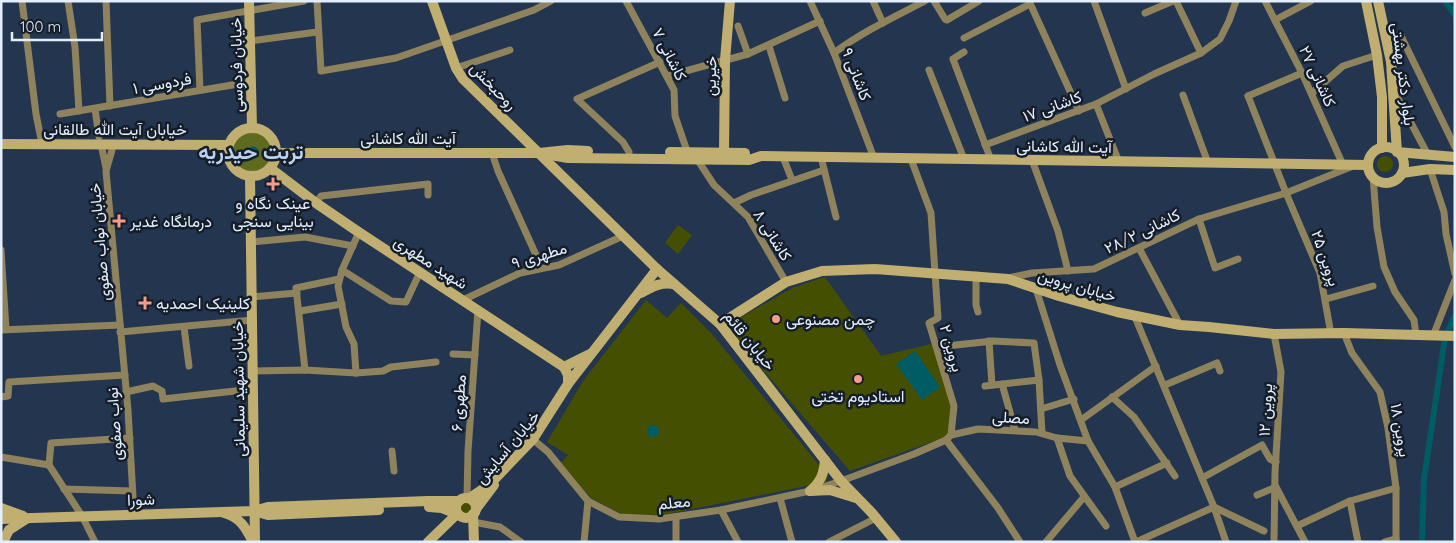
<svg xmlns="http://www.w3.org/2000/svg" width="1456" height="543" viewBox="0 0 1456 543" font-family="Quicksand,Vazirmatn,sans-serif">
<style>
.green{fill:#454f01}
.forest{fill:#5e6a1f}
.water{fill:#005c64}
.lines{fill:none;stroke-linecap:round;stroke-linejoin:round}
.canal{stroke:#005c64;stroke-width:6}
.street{stroke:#8e835d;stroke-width:7}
.secondary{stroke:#c0af71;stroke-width:10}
.poi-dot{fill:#f49d8b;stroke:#151d28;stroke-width:2}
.labels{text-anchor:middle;stroke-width:5;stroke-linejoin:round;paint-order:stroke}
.street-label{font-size:16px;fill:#e3efff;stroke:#151d28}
.poi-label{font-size:16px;fill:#e3efff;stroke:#151d28;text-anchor:start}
.district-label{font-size:21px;font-weight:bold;fill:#bad1f0;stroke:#151d28}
</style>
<rect width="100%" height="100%" fill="#24364f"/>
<g class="green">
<circle cx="1385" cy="164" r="8"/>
<polygon points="678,225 692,235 678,254 665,243"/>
<polygon points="825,277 881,356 935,343 952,402 951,435 850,471 732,334 738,319 792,288"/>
<polygon points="646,300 667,318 681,303 712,334 828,476 826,482 657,516 623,515 591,498 561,463 568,455 547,442 583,381"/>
<circle cx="466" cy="508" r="6"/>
</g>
<circle class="forest" cx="252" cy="151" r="22"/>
<g class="water">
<circle cx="253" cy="152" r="5.5"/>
<polygon points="915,351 940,387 922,400 896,364"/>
<circle cx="653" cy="431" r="6"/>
</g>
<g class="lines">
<g class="canal">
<polyline points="1445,1 1455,15"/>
<polyline points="1422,542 1424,479 1445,338 1455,315"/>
</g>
<g class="street">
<polyline points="22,1 36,114 42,144"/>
<polyline points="68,1 75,47 79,111"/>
<polyline points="106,1 110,106"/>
<polyline points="317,1 321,71 396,58 534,10 551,1"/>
<polyline points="626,1 674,90 675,116 687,151"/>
<polyline points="810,1 834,53 874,158"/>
<polyline points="873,1 883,23"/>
<polyline points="934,1 945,19 947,20 979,1"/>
<polyline points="1029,1 1079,111"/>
<polyline points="1094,1 1126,89"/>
<polyline points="1176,1 1201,53"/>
<polyline points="1265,1 1302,73 1343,165"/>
<polyline points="1145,13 1173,1"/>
<polyline points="1275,20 1311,1"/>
<polyline points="738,26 748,54"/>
<polyline points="1385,34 1401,36 1455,147"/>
<polyline points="964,38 1030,4"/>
<polyline points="250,41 317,32"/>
<polyline points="769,46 785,98"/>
<polyline points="964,52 953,59 991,160"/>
<path d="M 834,53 C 862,32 894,17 925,1"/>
<polyline points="456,68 510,50"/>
<polyline points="929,70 964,159"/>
<polyline points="667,76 748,54 820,21"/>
<polyline points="200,90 197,20 304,1"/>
<polyline points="1312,93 1343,66 1377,55"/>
<polyline points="1395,93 1428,155"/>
<polyline points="1183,95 1208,163"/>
<polyline points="1248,96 1286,193 1320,273 1331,334"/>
<polyline points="1248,96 1302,73"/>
<polyline points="1096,104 1119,162"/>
<polyline points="95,109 99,137"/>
<polyline points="60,114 250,82"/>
<polyline points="101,144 106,168"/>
<polyline points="985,145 1096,104 1154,74 1201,53 1220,39 1229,21 1236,1"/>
<polyline points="112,150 106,171 128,410 134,514"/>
<polyline points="629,152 623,142 577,99 660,62"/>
<polyline points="492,153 498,171 536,255 536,264 533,270"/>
<polyline points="783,157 792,180"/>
<polyline points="821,157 836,217"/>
<polyline points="697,159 714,185 748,217 786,282"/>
<polyline points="911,159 931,213 938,318 929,323 954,406 951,435"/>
<polyline points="1032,160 1058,231 1068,271"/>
<polyline points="1430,169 1444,212 1446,234 1455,274"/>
<polyline points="1373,177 1377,227 1384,267 1395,292 1414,320 1416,335"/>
<polyline points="316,203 321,196 428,184 428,195"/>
<polyline points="734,203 751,195 824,170"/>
<polyline points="1199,219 1215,268 1238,259"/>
<polyline points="252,242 305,237 353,246"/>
<polyline points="1139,248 1180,325"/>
<polyline points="1,250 6,329"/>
<polyline points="342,270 391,301 406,302 420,272"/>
<polyline points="976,275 976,305 978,312"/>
<polyline points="1008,278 1032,273 1094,269 1199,219 1286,193 1353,166"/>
<polyline points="1036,289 1060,365 1088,441 1115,487 1135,542"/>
<polyline points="252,297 297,293"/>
<polyline points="1326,299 1373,286"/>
<polyline points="463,300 520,273 559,265 623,236"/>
<polyline points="300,311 342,304"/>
<polyline points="1135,317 1214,507 1226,542"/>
<polyline points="184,327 189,366"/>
<polyline points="1,330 120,325"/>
<polyline points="120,332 253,320"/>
<polyline points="1344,333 1352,353 1380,392 1388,428 1396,488 1396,542"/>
<polyline points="1274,334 1281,372 1275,472 1274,542"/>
<polyline points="1433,336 1455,280"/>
<polyline points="989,341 992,385"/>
<polyline points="937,347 993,341 1034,343 1039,380 1042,433"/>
<polyline points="453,354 475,355"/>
<polyline points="305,370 296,288 339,279"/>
<polyline points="253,371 305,370 356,373 383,371 391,367 436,362"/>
<polyline points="356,373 354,344 346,327 338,286 342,270 359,232"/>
<polyline points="1002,384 1015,430"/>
<polyline points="1165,385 1217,363 1220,371"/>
<polyline points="985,386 1039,380"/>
<polyline points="126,392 153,386 162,391 163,399 244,390"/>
<polyline points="1,397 8,396 9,382 125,375"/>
<polyline points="1112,397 1134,417 1175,476"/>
<polyline points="1041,409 1074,399"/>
<polyline points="1081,420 1156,366"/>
<polyline points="1057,438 1070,476 1106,526"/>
<polyline points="946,440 998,508 1020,542"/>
<polyline points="536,442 548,452 588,501 619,517 659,519 721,510 810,491 841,481 914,454 946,440 951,435 978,429 1036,432 1057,438 1088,441"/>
<polyline points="392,451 394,471"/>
<polyline points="1,457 49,465 82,516 95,542"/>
<polyline points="49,465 51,443 130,438"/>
<polyline points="1202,478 1262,445 1270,459 1276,462"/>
<polyline points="1115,487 1167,463"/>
<polyline points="1276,487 1305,542"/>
<polyline points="64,489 132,491"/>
<polyline points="1257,495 1276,487"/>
<polyline points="467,498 468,451 478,310"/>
<polyline points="780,498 792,542"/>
<polyline points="1350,501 1358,542"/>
<polyline points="1214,507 1264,531"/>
<polyline points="721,510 738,542"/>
<polyline points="473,522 500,527 521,542"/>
<polyline points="1297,526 1350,501 1396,488"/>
<polyline points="584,542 588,501"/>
<polyline points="676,542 676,518"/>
<polyline points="829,542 876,518"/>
<polyline points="1046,542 1084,497"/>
<polyline points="1136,542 1214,507"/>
<polyline points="1385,542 1396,539"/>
</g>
<g class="secondary">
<polyline points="249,1 252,127"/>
<polyline points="432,1 456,68 463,79 657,269 720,324 841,481 872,513 896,542"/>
<polyline points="1366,1 1377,55 1382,97 1382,148"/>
<polyline points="1378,1 1391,62 1397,152 1455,157"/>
<circle cx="252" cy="152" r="24"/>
<polyline points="1,144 228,145"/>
<circle cx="1386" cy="165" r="18"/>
<polyline points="670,152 745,153"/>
<polyline points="724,152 725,60 730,1"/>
<polyline points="276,153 539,153 568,150 588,151"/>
<polyline points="539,153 568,158 749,160 761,156 1368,165"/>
<polyline points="270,168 316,203 357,231 564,367 568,375 568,384"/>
<polyline points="1402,173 1430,169 1455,170"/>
<polyline points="250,176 255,542"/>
<path d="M 641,293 C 653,286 661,282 674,284"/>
<polyline points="720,324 786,282 822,271 875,269 1008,279 1059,296 1117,312 1180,325 1209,327 1274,334 1344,333 1455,336"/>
<polyline points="564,367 590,354"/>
<polyline points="810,491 830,490 856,498"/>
<path d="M 810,491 C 821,482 824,473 825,460"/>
<circle cx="466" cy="508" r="10"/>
<polyline points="470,498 489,485 533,439 568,384 657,269"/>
<polyline points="1,508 23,516"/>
<polyline points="476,509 494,485"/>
<polyline points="254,511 268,515 379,510"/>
<path d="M 224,513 C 240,517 246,528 253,542"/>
<polyline points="473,514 474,542"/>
<polyline points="1,519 254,511 268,507 428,501 459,501"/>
<polyline points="3,542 9,530 26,519"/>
<polyline points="428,542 457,514 442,508 429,507"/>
</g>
</g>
<g class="poi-dot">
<path d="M270.5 176.5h5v5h5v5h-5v5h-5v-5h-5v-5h5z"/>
<path d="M116.5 213.5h5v5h5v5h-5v5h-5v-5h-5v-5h5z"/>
<path d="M142.5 295.5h5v5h5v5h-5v5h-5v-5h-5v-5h5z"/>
<circle cx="776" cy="319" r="5"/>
<circle cx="858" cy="379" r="5"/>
</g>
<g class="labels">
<g class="street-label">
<text transform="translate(670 54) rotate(63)" y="6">کاشانی ۷</text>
<text transform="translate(236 65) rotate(-91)" y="6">خیابان فردوسی</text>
<text transform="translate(857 74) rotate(69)" y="6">کاشانی ۹</text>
<text transform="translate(1404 74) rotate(83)" y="6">بلوار دکتر بهشتی</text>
<text transform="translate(710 76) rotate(-89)" y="6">خیرین</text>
<text transform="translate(1318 76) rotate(65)" y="6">کاشانی ۲۷</text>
<text transform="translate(162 83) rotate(-10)" y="6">فردوسی ۱</text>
<text transform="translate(494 86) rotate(46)" y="6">روحبخش</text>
<text transform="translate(1052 106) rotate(-20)" y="6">کاشانی ۱۷</text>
<text x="115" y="135">خیابان آیت الله طالقانی</text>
<text x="408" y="144">آیت الله کاشانی</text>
<text transform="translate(1064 146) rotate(1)" y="6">آیت الله کاشانی</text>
<text transform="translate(1142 231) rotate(-26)" y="6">کاشانی ۲۸/۲</text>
<text transform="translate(773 235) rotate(58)" y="6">کاشانی ۸</text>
<text transform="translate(99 242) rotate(-95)" y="6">خیابان نواب صفوی</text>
<text transform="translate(539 255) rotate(-17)" y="6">مطهری ۹</text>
<text transform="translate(1326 258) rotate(71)" y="6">پروین ۲۵</text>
<text transform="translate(431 262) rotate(33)" y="6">شهید مطهری</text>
<text transform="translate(1077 285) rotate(16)" y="6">خیابان پروین</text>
<text transform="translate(750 340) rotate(51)" y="6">خیابان قائم</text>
<text transform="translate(952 348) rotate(74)" y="6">پروین ۲</text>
<text transform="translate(238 389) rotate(-91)" y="6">خیابان شهید سلیمانی</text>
<text transform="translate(458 403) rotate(-86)" y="6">مطهری ۶</text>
<text transform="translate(1265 410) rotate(-87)" y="6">پروین ۱۲</text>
<text transform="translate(1011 417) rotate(3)" y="6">مصلی</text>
<text transform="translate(114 424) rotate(-94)" y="6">نواب صفوی</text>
<text transform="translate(1401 430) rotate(80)" y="6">پروین ۱۸</text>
<text transform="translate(507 447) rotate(-50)" y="6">خیابان آسایش</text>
<text transform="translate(141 499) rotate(-2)" y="6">شورا</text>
<text transform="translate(674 502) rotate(-6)" y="6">معلم</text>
</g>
<g class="poi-label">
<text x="273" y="209" text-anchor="middle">عینک نگاه و<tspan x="273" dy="18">بینایی سنجی</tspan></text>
<text x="130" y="227">درمانگاه غدیر</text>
<text x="156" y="309">کلینیک احمدیه</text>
<text x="786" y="325">چمن مصنوعی</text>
<text x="858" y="402" text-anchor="middle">استادیوم تختی</text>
</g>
<g class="district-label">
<text x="251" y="159">تربت حیدریه</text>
</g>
</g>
<rect width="1456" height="543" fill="none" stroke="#e3efff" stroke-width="5"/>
<path d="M12 32v8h90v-8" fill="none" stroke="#e3efff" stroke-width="2.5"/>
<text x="20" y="32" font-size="15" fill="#e3efff" stroke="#151d28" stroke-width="4" paint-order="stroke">100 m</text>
</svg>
